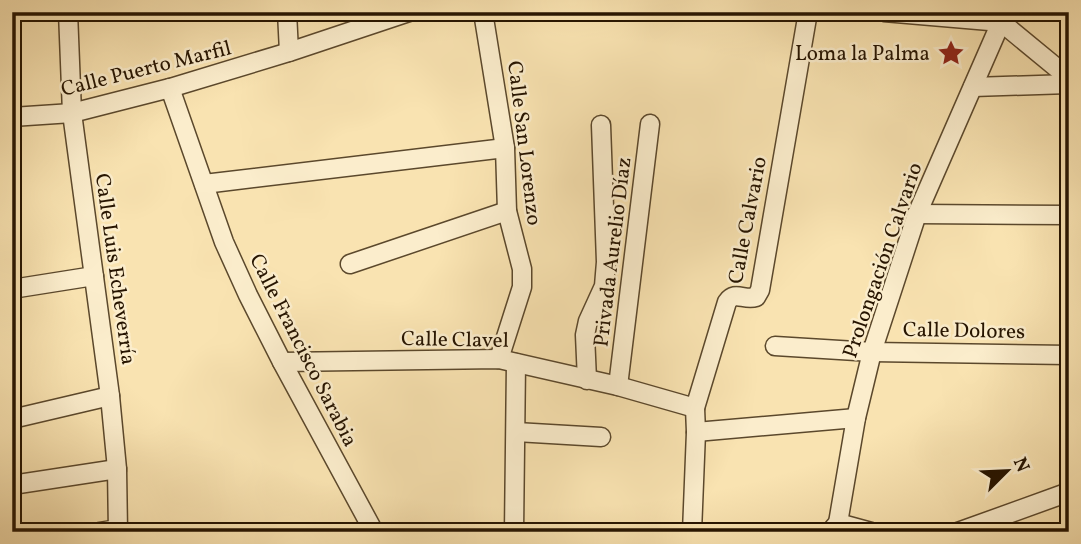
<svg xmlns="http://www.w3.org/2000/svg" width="1081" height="544" viewBox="0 0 1081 544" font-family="Vollkorn,serif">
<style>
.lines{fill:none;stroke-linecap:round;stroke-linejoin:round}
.minor-casing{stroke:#5b482c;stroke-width:21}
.minor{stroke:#fbedcc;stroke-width:18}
.labels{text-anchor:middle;stroke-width:5;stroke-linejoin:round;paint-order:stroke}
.poi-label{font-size:21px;fill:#261400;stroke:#fbedcc;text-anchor:end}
.street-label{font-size:21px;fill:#261400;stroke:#fbedcc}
</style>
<rect width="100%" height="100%" fill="#f9e3b1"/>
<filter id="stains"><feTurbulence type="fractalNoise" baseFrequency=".00286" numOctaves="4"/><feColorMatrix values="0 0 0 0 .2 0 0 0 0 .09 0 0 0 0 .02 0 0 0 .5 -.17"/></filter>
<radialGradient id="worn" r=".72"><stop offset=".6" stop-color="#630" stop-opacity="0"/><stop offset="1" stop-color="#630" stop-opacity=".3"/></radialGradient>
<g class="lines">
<g class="minor-casing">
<g id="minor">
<polyline points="68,12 72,113 110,396 117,469 118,532"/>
<polyline points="287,12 289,52"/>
<polyline points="483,12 505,148 507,211 522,269 522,287 499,359"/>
<polyline points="884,12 1001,22"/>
<polyline points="1001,22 1069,78"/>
<polyline points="973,87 1069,84"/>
<polyline points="170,88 224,242 248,295 282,362 374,532"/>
<polyline points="12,117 72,113 170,88 289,52 409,12"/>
<polyline points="204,184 505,148"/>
<polyline points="917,214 1069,215"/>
<polyline points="350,264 507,211"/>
<polyline points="12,289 94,276"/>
<polyline points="775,346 872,352 1069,355"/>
<polyline points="282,362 499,359 618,386 695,408 696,432 692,532"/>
<polyline points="587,380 585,335 588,321 604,286 606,262 601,125"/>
<polyline points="618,386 650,124"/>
<path d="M 695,408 L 727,302 C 735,290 744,301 756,297 L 760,290 L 808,12"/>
<polyline points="12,419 110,396"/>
<polyline points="516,432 601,437"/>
<polyline points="696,432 856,418"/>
<polyline points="12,485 117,469"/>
<polyline points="838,523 856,418 872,352 917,214 1001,22 1007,12"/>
<polyline points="99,532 118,529"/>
<polyline points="514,532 516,363"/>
<polyline points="830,532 838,523 871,532"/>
<polyline points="958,532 1069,492"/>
</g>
</g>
<use href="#minor" class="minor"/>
</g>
<defs>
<g id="sight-bare" transform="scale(2.1)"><path d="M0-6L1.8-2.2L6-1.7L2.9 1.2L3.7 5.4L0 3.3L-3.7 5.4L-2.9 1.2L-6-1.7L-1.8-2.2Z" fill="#8f2418" stroke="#fbedcc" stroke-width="2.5" paint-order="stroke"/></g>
</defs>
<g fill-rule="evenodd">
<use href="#sight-bare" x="951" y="53"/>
</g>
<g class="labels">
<g class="poi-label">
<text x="930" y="60">Loma la Palma</text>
</g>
<g class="street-label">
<text transform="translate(146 68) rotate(-14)" y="7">Calle Puerto Marfil</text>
<text transform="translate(525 143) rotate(83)" y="7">Calle San Lorenzo</text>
<text transform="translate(747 220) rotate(-79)" y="7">Calle Calvario</text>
<text transform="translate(612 252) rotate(-83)" y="7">Privada Aurelio Díaz</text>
<text transform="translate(882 260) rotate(-71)" y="7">Prolongación Calvario</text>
<text transform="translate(116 269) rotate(82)" y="7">Calle Luis Echeverría</text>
<text transform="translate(964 330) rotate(1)" y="7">Calle Dolores</text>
<text transform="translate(455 339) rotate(1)" y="7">Calle Clavel</text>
<text transform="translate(304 350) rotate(63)" y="7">Calle Francisco Sarabia</text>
</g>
</g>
<rect width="1081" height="544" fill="none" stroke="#f9e3b1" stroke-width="42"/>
<rect x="14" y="14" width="1053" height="516" fill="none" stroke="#261400" stroke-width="3.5"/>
<rect x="21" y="21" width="1039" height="502" fill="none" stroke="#261400" stroke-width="2"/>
<g transform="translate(1007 471) rotate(66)" stroke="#fbedcc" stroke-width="5" paint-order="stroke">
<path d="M0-5L12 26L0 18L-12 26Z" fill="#261400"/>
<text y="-10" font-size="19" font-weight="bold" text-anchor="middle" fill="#261400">N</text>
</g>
<rect width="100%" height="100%" filter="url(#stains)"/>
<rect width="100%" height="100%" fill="url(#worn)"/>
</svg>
